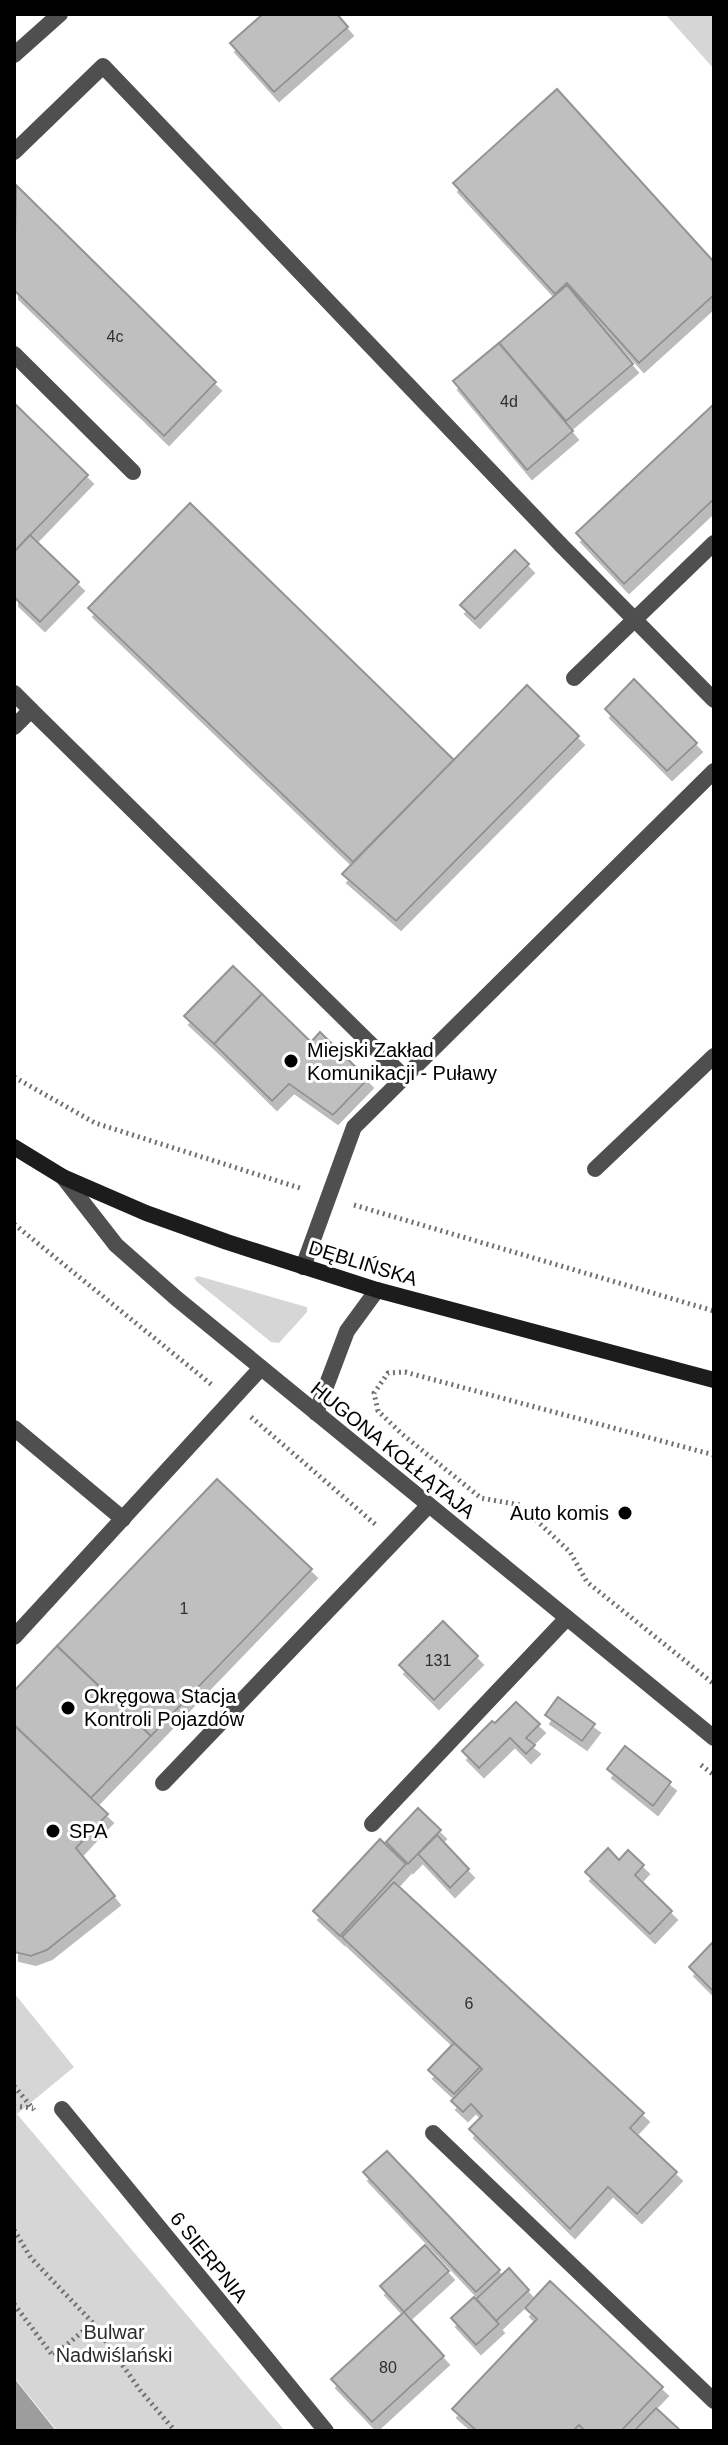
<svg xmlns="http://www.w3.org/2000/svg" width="728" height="2445" viewBox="0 0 728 2445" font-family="Arial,sans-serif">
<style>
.green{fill:#d6d6d6}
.water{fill:#9d9d9d}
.building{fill:#bfbfbf;stroke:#939393;stroke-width:2;filter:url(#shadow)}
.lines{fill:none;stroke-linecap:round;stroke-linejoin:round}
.path{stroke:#717171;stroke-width:5;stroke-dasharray:2 4;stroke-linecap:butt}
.lane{stroke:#4f4f4f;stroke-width:16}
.street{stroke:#4f4f4f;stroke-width:16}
.secondary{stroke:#1c1c1c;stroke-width:16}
.poi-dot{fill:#000;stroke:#fff;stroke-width:3}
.labels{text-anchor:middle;stroke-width:6;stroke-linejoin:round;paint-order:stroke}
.number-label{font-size:16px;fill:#303030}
.poi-label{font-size:20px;fill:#000;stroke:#fff;text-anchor:start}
.street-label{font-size:20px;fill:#000;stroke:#fff}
.park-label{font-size:20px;fill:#2d2d2d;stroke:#fff}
</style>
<defs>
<filter id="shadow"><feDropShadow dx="5" dy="9" stdDeviation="0" flood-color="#0004"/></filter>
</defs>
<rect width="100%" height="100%" fill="#fff"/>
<g class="green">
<polygon points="665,14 714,14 714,69"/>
<polygon points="198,1276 303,1306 307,1307 307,1312 279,1343 271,1342 197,1282 194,1278"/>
<polygon points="14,1993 74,2067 17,2114 285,2431 57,2431 14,2377"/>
</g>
<polygon class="water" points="14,2378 56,2431 14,2431"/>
<g class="building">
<polygon points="263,14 337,14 348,27 274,92 230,43"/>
<polygon points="557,89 714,262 714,295 639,363 567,283 555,294 453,183"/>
<polygon points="16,185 216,382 164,436 14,290"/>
<polygon points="567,285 633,364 566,421 499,343"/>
<polygon points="499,343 573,431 527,470 453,381"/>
<polygon points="14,403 88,475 14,552"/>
<polygon points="714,404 714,499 624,584 576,533"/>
<polygon points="190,503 454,760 353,862 88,608"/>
<polygon points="30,535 79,582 40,622 14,597 14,552"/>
<polygon points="515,550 529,564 475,619 460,605"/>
<polygon points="634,679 697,743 667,771 605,709"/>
<polygon points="527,685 579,736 396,921 342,874"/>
<polygon points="233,966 262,994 214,1044 184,1016"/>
<polygon points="262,994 311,1042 320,1032 368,1079 333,1115 289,1084 272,1101 214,1044"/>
<polygon points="217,1479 312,1569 151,1736 57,1646"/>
<polygon points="443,1621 478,1656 434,1700 399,1665"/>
<polygon points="57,1646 151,1736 91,1798 14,1725 14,1691"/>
<polygon points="558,1697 595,1724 582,1741 545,1715"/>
<polygon points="516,1702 540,1724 526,1738 535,1745 526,1754 510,1738 479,1768 462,1751 492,1721 495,1723"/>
<polygon points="16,1727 108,1814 76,1848 115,1896 47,1950 31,1956 14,1952 14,1729"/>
<polygon points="625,1746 671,1782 653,1806 607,1769"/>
<polygon points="418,1808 441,1830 408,1864 386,1842"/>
<polygon points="437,1835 469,1869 450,1888 418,1854"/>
<polygon points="380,1839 406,1864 340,1936 313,1911"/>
<polygon points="608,1848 619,1860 628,1850 644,1865 635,1875 672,1911 650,1934 585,1872"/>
<polygon points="394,1882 644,2113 630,2128 677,2172 637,2214 608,2187 570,2229 469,2129 482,2116 471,2104 463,2112 451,2101 482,2069 342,1937"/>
<polygon points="713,1942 714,1943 714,1992 689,1967"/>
<polygon points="454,2043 480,2067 454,2094 428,2070"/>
<polygon points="387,2151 500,2270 476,2292 363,2172"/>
<polygon points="425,2245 449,2271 404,2312 380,2286"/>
<polygon points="509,2268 529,2290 496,2321 476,2299"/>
<polygon points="550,2281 663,2387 621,2431 585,2431 579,2425 573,2431 477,2431 452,2409 537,2319 525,2308"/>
<polygon points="474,2297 499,2324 476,2345 451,2318"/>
<polygon points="404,2312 444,2356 372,2422 331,2379"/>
<polygon points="656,2408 681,2431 634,2431"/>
</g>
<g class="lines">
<g class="path">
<polyline points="14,1077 95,1123 303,1189"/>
<polyline points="354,1205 714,1311"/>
<polyline points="14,1224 212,1385"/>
<polyline points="251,1417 376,1525"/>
<polyline points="714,1455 405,1372 388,1373 374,1393 378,1411 402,1434 481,1498 520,1505 570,1552 587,1582 714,1684"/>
<polyline points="701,1765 714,1775"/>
<polyline points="14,2086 34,2110"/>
<polyline points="14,2106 33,2108"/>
<polyline points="14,2230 31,2258 93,2323 140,2390 175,2431"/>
<polyline points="14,2304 53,2356 93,2323"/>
</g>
<g class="lane">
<polyline points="14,55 60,14"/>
<polyline points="14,152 103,66 562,546 714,700"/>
<polyline points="14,354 133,472"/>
<polyline points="574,678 714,543"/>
<polyline points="14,693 31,710"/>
<polyline points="14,727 31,710 404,1077"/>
<polyline points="595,1169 714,1056"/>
<polyline points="303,1267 354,1127 714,771"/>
<polyline points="14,1428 123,1519"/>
<polyline points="14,1637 261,1368"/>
<polyline points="163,1783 429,1505"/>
<polyline points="372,1824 567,1618"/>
<polyline points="433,2133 714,2401"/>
</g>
<g class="street">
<polyline points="63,1177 116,1245 176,1298 714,1738"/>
<polyline points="316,1413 347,1331 377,1290"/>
<polyline points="62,2109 326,2431"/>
</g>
<polyline class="secondary" points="14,1147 63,1177 146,1213 227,1242 377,1290 714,1380"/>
</g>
<g class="poi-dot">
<circle cx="291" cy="1061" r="8"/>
<circle cx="625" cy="1513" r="8"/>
<circle cx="68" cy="1708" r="8"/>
<circle cx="53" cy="1831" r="8"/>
</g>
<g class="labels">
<g class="number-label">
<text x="115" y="342">4c</text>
<text x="509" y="407">4d</text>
<text x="184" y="1614">1</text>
<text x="438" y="1666">131</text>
<text x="469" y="2009">6</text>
<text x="388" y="2373">80</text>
</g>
<g class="poi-label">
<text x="307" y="1057">Miejski Zakład<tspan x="307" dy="23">Komunikacji - Puławy</tspan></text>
<text x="609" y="1520" text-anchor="end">Auto komis</text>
<text x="84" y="1703">Okręgowa Stacja<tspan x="84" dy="23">Kontroli Pojazdów</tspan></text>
<text x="69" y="1838">SPA</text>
</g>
<g class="street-label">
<text transform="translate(363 1263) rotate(17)" y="7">DĘBLIŃSKA</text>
<text transform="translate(393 1450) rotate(39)" y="7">HUGONA KOŁŁĄTAJA</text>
<text transform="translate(209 2257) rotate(51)" y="7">6 SIERPNIA</text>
</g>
<g class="park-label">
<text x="114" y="2339">Bulwar<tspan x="114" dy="23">Nadwiślański</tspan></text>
</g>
</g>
<rect width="728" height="2445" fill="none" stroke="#000000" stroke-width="32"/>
</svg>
